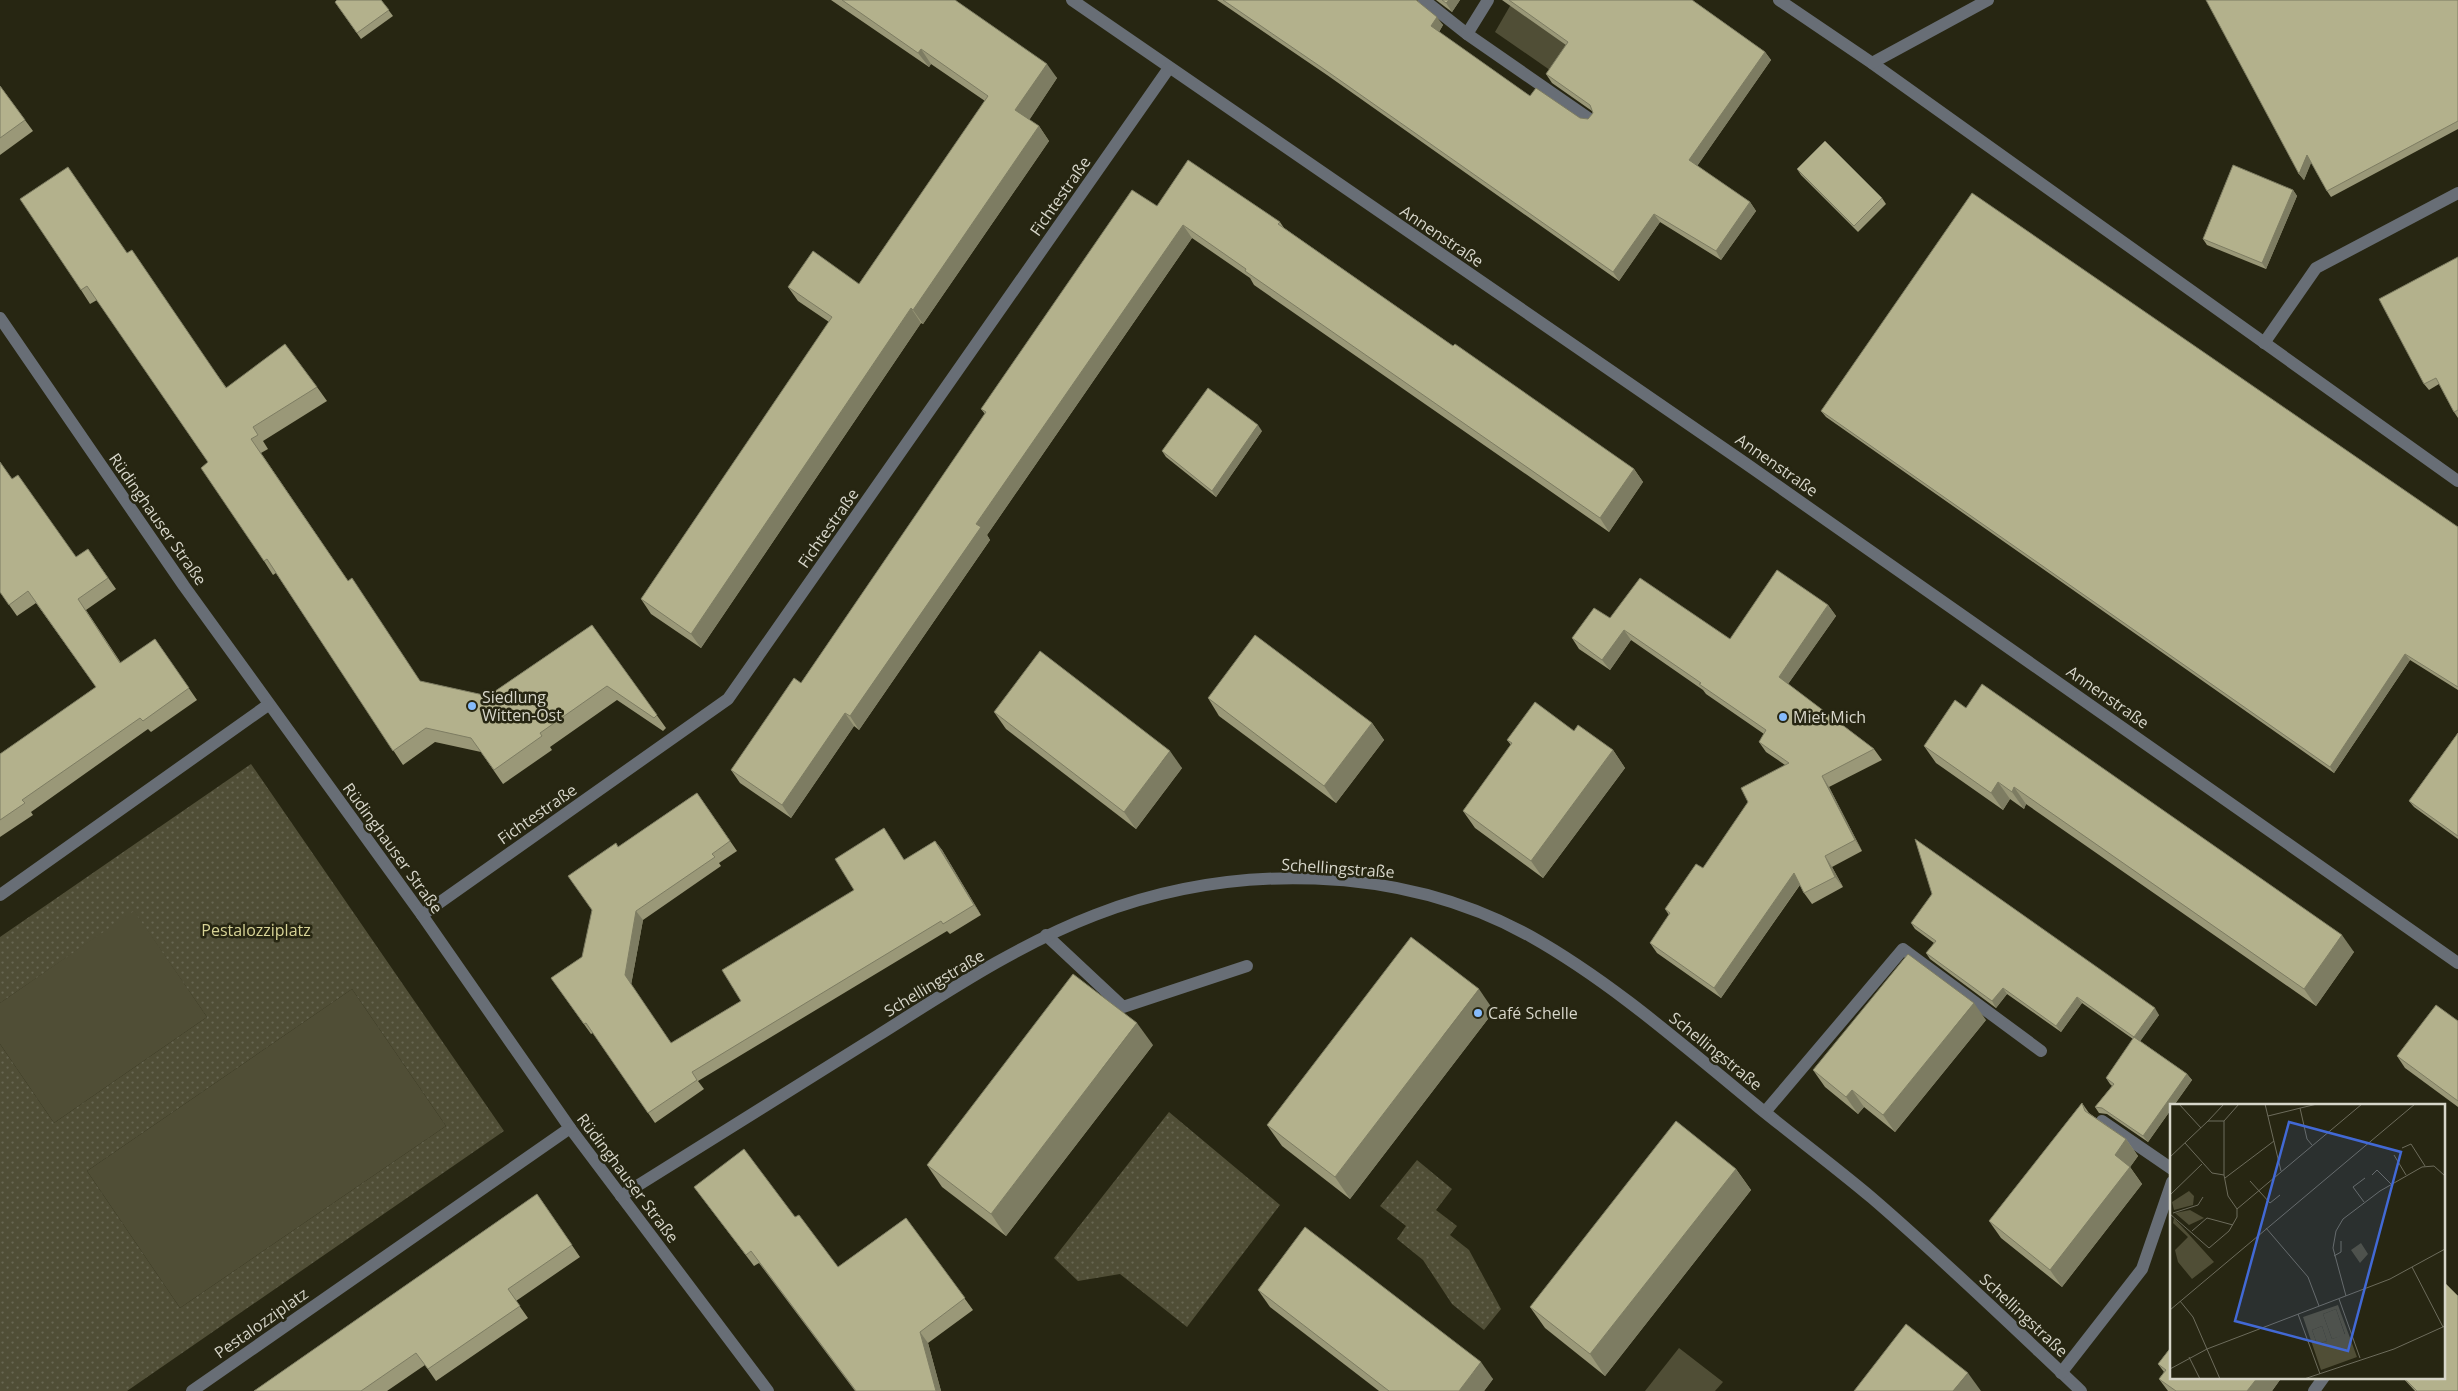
<svg xmlns="http://www.w3.org/2000/svg" width="2458" height="1391" viewBox="0 0 2458 1391" font-family="'Open Sans',sans-serif">
<style>
.green{fill:#504e36}
.park{fill:url(#park-dots);fill-rule:evenodd}
.lines{fill:none;stroke-linecap:round;stroke-linejoin:round}
.minor{stroke:#686e76;stroke-width:12}
.wall{fill:#9a9878}
.shaded-wall{fill:#7d7c62}
.building{fill:#b3b18c;stroke:#7d7c62}
.poi-dot{fill:#86bbfb;stroke:#272612;stroke-width:2}
.labels{text-anchor:middle;stroke-width:5;stroke-linejoin:round;paint-order:stroke}
.street-label{font-size:16px;fill:#d7d6ca;stroke:#272612}
.poi-label{font-size:16px;fill:#d7d6ca;stroke:#272612;text-anchor:start}
.park-label{font-size:16px;fill:#d7d396;stroke:#272612}
.inset-road{fill:none;stroke:#6d6c5c;stroke-width:1}
.view{fill:#4269d5;fill-opacity:0.15;stroke:#4269d5;stroke-width:2.5}
.inset-edge{fill:none;stroke:#d7d6ca;stroke-width:2.5}
</style>
<defs>
<pattern id="park-dots" width="8" height="8" patternUnits="userSpaceOnUse" patternTransform="scale(1.25)"><rect width="8" height="8" fill="#504e36"/><path d="M2 2h.1M6 6h.1" fill="none" stroke="#686752" stroke-width="1.8" stroke-linecap="round"/></pattern>
</defs>
<rect width="100%" height="100%" fill="#272612"/>
<g class="green">
<polygon points="1609,0 1557,75 1495,32 1510,6"/>
<polygon points="134,910 207,1017 54,1123 0,1044 0,1003"/>
<polygon points="352,989 446,1126 180,1308 87,1171"/>
<polygon points="1679,1348 1723,1382 1715,1391 1645,1391"/>
</g>
<g class="park">
<path d="M 251,764 L 504,1131 L 127,1391 L 0,1391 L 0,1044 L 54,1123 L 207,1017 L 134,911 L 0,1003 L 0,937 ZM 352,989 L 446,1126 L 180,1308 L 87,1171 Z"/>
<polygon points="1169,1112 1280,1205 1187,1327 1120,1274 1078,1281 1054,1258"/>
<polygon points="1417,1160 1452,1189 1436,1210 1457,1226 1450,1235 1469,1250 1501,1309 1484,1330 1452,1304 1423,1260 1397,1239 1406,1226 1380,1206"/>
</g>
<g class="lines">
<g class="minor">
<polyline points="1072,0 1745,463 2458,963"/>
<polyline points="1424,0 1467,34"/>
<polyline points="1488,0 1467,34 1591,120"/>
<polyline points="1779,0 1872,63 2458,481"/>
<polyline points="1872,63 1988,0"/>
<polyline points="0,318 184,586 422,915 570,1128 768,1391"/>
<polyline points="2264,343 2316,268 2458,193"/>
<polyline points="0,895 268,705"/>
<polyline points="422,915 728,699 1169,68"/>
<polyline points="1046,935 1123,1007 1247,966"/>
<polyline points="1765,1112 1903,949 2041,1051"/>
<polyline points="2102,1121 2172,1169"/>
<path d="M 621,1196 C 706,1143 791,1090 877,1036 C 947,992 1017,945 1095,915 C 1232,862 1400,864 1530,936 C 1612,982 1685,1047 1757,1106 C 1795,1137 1834,1166 1872,1198 C 1944,1260 2012,1326 2081,1391"/>
<polyline points="2061,1373 2142,1269 2172,1182"/>
<polyline points="192,1391 570,1128"/>
<polyline points="2314,1391 2324,1377"/>
</g>
</g>
<g class="wall">
<polygon points="381,0 393,16 361,39 335,2"/>
<polygon points="831,0 955,0 1057,78 1029,120 1039,126 1049,141 923,324 921,323 701,648 651,614 641,599 829,322 798,301 788,287 859,284 985,101 931,64 929,67"/>
<polygon points="1217,0 1417,0 1443,25 1439,32 1530,96 1580,118 1588,119 1593,113 1592,111 1552,83 1546,74 1566,45 1502,0 1692,0 1765,52 1771,60 1697,166 1750,202 1756,211 1721,260 1660,222 1619,281 1327,75"/>
<polygon points="1436,0 1460,0 1452,12"/>
<polygon points="2458,0 2458,129 2331,197 2327,191 2311,162 2304,180 2299,174"/>
<polygon points="0,86 33,131 0,155"/>
<polygon points="1797,169 1882,198 1886,204 1858,232 1801,175"/>
<polygon points="2293,190 2297,196 2266,269 2207,245 2203,239"/>
<polygon points="1157,206 1280,222 1284,228 1453,346 1634,469 1643,482 1609,532 1254,285 1250,278 1192,238 987,535 990,540 859,730 854,726 791,818 740,783 731,770 801,683 985,414 981,409"/>
<polygon points="128,253 226,387 317,387 327,401 263,441 268,449 261,453 348,581 420,681 488,696 592,625 666,728 663,731 617,700 550,747 552,750 503,784 481,752 435,742 403,765 276,573 273,575 264,561 208,462 97,300 90,304 81,290"/>
<polygon points="2458,257 2458,418 2454,412 2439,384 2429,390 2424,384"/>
<polygon points="1821,411 2458,527 2458,690 2410,660 2334,773 1826,417"/>
<polygon points="1262,431 1216,497 1166,457 1162,451"/>
<polygon points="12,479 76,557 88,549 116,589 86,610 121,663 155,639 197,700 151,732 148,729 31,812 33,815 0,837 0,754 96,687 36,603 17,616 0,592"/>
<polygon points="1828,605 1836,616 1788,684 1874,749 1882,760 1829,787 1862,851 1832,867 1843,887 1812,904 1804,893 1800,885 1721,998 1657,953 1650,943 1669,915 1665,909 1703,868 1785,765 1766,752 1759,742 1764,734 1706,694 1703,690 1631,640 1610,670 1579,649 1572,638 1610,618 1730,639"/>
<polygon points="1208,698 1372,723 1384,740 1336,803 1219,716"/>
<polygon points="1966,708 2354,952 2316,1006 2026,804 2024,809 2010,799 2003,810 1936,763 1924,746"/>
<polygon points="994,712 1182,768 1136,829 1006,729"/>
<polygon points="1574,731 1613,750 1625,768 1543,878 1475,828 1463,811 1511,745 1507,740"/>
<polygon points="2458,733 2458,839 2414,807 2409,801"/>
<polygon points="697,793 737,851 719,863 721,866 643,920 631,985 671,1043 741,1001 854,890 884,828 904,860 935,841 942,850 981,915 950,934 947,931 698,1081 704,1089 655,1123 593,1033 591,1034 551,978 582,957 618,847"/>
<polygon points="1911,923 2159,1015 2140,1041 2187,1074 2192,1080 2148,1142 2107,1114 2099,1113 2095,1107 2112,1086 2110,1084 2106,1078 2133,1039 2082,1003 2061,1032 2007,994 1996,1008 1930,959 1926,953 1934,943 1915,929"/>
<polygon points="1494,1011 1350,1199 1282,1146 1267,1125"/>
<polygon points="1986,1020 1895,1132 1864,1107 1858,1114 1825,1087 1813,1070"/>
<polygon points="2458,1021 2458,1107 2405,1068 2397,1056"/>
<polygon points="1153,1045 1006,1236 942,1187 927,1165"/>
<polygon points="2082,1103 2089,1113 2126,1139 2138,1156 2130,1167 2142,1184 2062,1287 2001,1238 1989,1221"/>
<polygon points="1736,1169 1751,1190 1605,1376 1545,1328 1530,1307"/>
<polygon points="694,1187 795,1217 838,1267 906,1218 973,1310 928,1343 941,1391 855,1391 759,1263 754,1266"/>
<polygon points="537,1194 580,1257 516,1301 528,1318 436,1381 425,1365 387,1391 254,1391"/>
<polygon points="1258,1290 1493,1379 1484,1391 1379,1391 1270,1307"/>
<polygon points="2172,1346 2172,1377 2282,1377 2272,1391 2168,1391 2159,1379 2164,1372 2158,1364"/>
<polygon points="2402,1377 2444,1377 2458,1391 2415,1391"/>
</g>
<g class="shaded-wall">
<polygon points="1449,0 1460,0 1452,12 1446,3"/>
<polygon points="1437,17 1443,25 1437,35 1431,26"/>
<polygon points="921,49 931,64 929,67 918,53"/>
<polygon points="1765,52 1771,60 1695,169 1689,160"/>
<polygon points="1047,64 1057,78 1026,125 1015,110"/>
<polygon points="1039,126 1049,141 923,324 913,310"/>
<polygon points="2307,155 2312,161 2304,180 2299,174"/>
<polygon points="2293,190 2297,196 2266,269 2262,263"/>
<polygon points="1750,202 1756,211 1721,260 1716,251"/>
<polygon points="1654,214 1660,222 1619,281 1613,272"/>
<polygon points="1183,225 1192,238 987,535 990,540 859,730 850,716 976,524"/>
<polygon points="911,308 921,323 701,648 691,634"/>
<polygon points="1258,425 1262,431 1216,497 1212,491"/>
<polygon points="1634,469 1643,482 1609,532 1600,518"/>
<polygon points="1828,605 1836,616 1786,687 1779,677"/>
<polygon points="1624,630 1631,640 1610,670 1602,660"/>
<polygon points="2405,654 2410,660 2334,773 2330,767"/>
<polygon points="845,713 854,726 791,818 782,805"/>
<polygon points="1372,723 1384,740 1336,803 1324,786"/>
<polygon points="1613,750 1625,768 1543,878 1531,861"/>
<polygon points="1170,751 1182,768 1136,829 1124,812"/>
<polygon points="1822,776 1829,787 1862,851 1855,840"/>
<polygon points="1998,782 2010,799 2003,810 1991,793"/>
<polygon points="2014,787 2026,804 2024,809 2012,792"/>
<polygon points="935,841 942,850 981,915 974,905"/>
<polygon points="1825,856 1832,867 1843,887 1835,877"/>
<polygon points="1794,873 1801,883 1721,998 1714,988"/>
<polygon points="636,911 643,920 631,985 625,975"/>
<polygon points="2342,935 2354,952 2316,1006 2304,989"/>
<polygon points="2003,988 2007,994 1996,1008 1992,1001"/>
<polygon points="1479,989 1494,1011 1350,1199 1335,1177"/>
<polygon points="2077,997 2082,1003 2061,1032 2056,1026"/>
<polygon points="1974,1003 1986,1020 1895,1132 1883,1115"/>
<polygon points="2155,1008 2159,1015 2139,1043 2134,1037"/>
<polygon points="1137,1023 1153,1045 1006,1236 991,1214"/>
<polygon points="2187,1074 2192,1080 2174,1105 2172,1105 2172,1108 2148,1142 2143,1136"/>
<polygon points="1852,1090 1864,1107 1858,1114 1846,1097"/>
<polygon points="2126,1139 2138,1156 2128,1170 2130,1167 2142,1184 2062,1287 2050,1270 2115,1155"/>
<polygon points="1736,1169 1751,1190 1605,1376 1590,1354"/>
<polygon points="920,1332 928,1343 941,1391 936,1391"/>
<polygon points="1481,1362 1493,1379 1484,1391 1459,1391"/>
<polygon points="1968,1373 1981,1391 1953,1391"/>
<polygon points="2258,1377 2282,1377 2272,1391 2247,1391"/>
</g>
<g class="building">
<polygon points="337,0 381,0 389,10 357,33 335,2"/>
<polygon points="842,0 955,0 1047,64 1015,110 1039,126 913,310 911,308 691,634 641,599 832,317 788,287 813,251 859,284 988,96 921,49 918,53"/>
<polygon points="1223,0 1416,0 1437,17 1431,26 1530,96 1536,88 1580,118 1588,119 1593,113 1590,105 1546,74 1568,42 1509,0 1692,0 1765,52 1689,160 1750,202 1716,251 1654,214 1613,272 1321,67"/>
<polygon points="1442,0 1449,0 1446,3"/>
<polygon points="2206,0 2458,0 2458,121 2327,191 2307,155 2299,174"/>
<polygon points="0,86 25,120 0,138"/>
<polygon points="1825,141 1882,198 1854,226 1797,169"/>
<polygon points="1188,160 1280,222 1278,224 1453,346 1455,344 1634,469 1600,518 1245,271 1246,269 1183,225 976,524 981,527 850,716 845,713 782,805 731,770 794,678 801,683 986,412 981,409 1132,190 1157,206"/>
<polygon points="2233,165 2293,190 2262,263 2203,239"/>
<polygon points="68,167 127,253 132,250 226,388 285,344 317,387 253,427 258,435 251,439 348,581 352,578 420,681 488,696 592,625 657,715 654,718 607,686 540,733 542,736 494,770 471,738 426,728 393,751 267,559 264,561 201,468 208,462 87,286 81,290 20,199"/>
<polygon points="1972,193 2458,527 2458,687 2405,654 2330,767 1821,411"/>
<polygon points="2458,257 2458,410 2454,412 2436,378 2424,384 2379,299"/>
<polygon points="1208,388 1258,425 1212,491 1162,451"/>
<polygon points="0,462 12,479 18,475 76,557 88,549 108,578 78,599 120,663 155,639 189,688 143,721 140,718 22,800 25,803 0,820 0,754 96,687 28,591 9,605 0,592"/>
<polygon points="1777,570 1828,605 1779,677 1874,749 1822,776 1855,840 1825,856 1835,877 1804,893 1794,873 1714,988 1650,943 1670,913 1665,909 1696,864 1703,868 1748,802 1741,788 1789,763 1759,742 1766,730 1699,684 1701,683 1624,630 1602,660 1572,638 1594,608 1610,618 1640,578 1730,639"/>
<polygon points="1255,635 1372,723 1324,786 1208,698"/>
<polygon points="1040,651 1170,751 1124,812 994,712"/>
<polygon points="1982,684 2342,935 2304,989 2014,787 2012,792 1998,782 1991,793 1924,746 1955,700 1966,708"/>
<polygon points="1535,702 1574,731 1578,725 1613,750 1531,861 1463,811 1512,743 1507,740"/>
<polygon points="2458,733 2458,836 2409,801"/>
<polygon points="697,793 730,841 712,854 715,857 636,911 625,975 671,1043 741,1001 722,970 854,890 835,859 884,828 904,860 935,841 974,905 943,924 941,921 692,1072 697,1080 648,1113 586,1023 584,1024 551,978 582,957 592,910 568,876 616,843 618,847"/>
<polygon points="1915,839 2155,1008 2134,1037 2077,997 2056,1026 2003,988 1992,1001 1926,953 1936,941 1911,923 1932,894"/>
<polygon points="1411,937 1479,989 1335,1177 1267,1125"/>
<polygon points="1908,954 1974,1003 1883,1115 1852,1090 1846,1097 1813,1070"/>
<polygon points="1073,974 1137,1023 991,1214 927,1165"/>
<polygon points="2436,1005 2458,1021 2458,1101 2397,1056"/>
<polygon points="2134,1037 2187,1074 2143,1136 2102,1108 2095,1107 2114,1084 2106,1078"/>
<polygon points="2082,1103 2085,1111 2126,1139 2115,1155 2130,1167 2050,1270 1989,1221"/>
<polygon points="1676,1121 1736,1169 1590,1354 1530,1307"/>
<polygon points="744,1149 795,1217 799,1215 838,1267 906,1218 965,1298 920,1332 936,1391 856,1391 751,1251 746,1255 694,1187"/>
<polygon points="537,1194 572,1245 508,1289 520,1306 428,1369 416,1353 361,1391 254,1391"/>
<polygon points="1305,1227 1481,1362 1459,1391 1389,1391 1258,1290"/>
<polygon points="2446,1284 2458,1296 2458,1391 2417,1391 2403,1377 2444,1377 2444,1287"/>
<polygon points="1906,1324 1968,1373 1953,1391 1854,1391"/>
<polygon points="2172,1346 2172,1377 2258,1377 2247,1391 2176,1391 2159,1379 2166,1370 2158,1364"/>
</g>
<g class="poi-dot">
<circle cx="472" cy="706" r="5"/>
<circle cx="1783" cy="717" r="5"/>
<circle cx="1478" cy="1013" r="5"/>
</g>
<g class="labels">
<g class="street-label">
<text transform="translate(1060 196) rotate(-55)" y="6">Fichtestraße</text>
<text transform="translate(1442 236) rotate(34)" y="6">Annenstraße</text>
<text transform="translate(1777 465) rotate(35)" y="6">Annenstraße</text>
<text transform="translate(158 519) rotate(55)" y="6">Rüdinghauser Straße</text>
<text transform="translate(828 528) rotate(-55)" y="6">Fichtestraße</text>
<text transform="translate(2108 697) rotate(35)" y="6">Annenstraße</text>
<text transform="translate(537 814) rotate(-35)" y="6">Fichtestraße</text>
<text transform="translate(393 848) rotate(54)" y="6">Rüdinghauser Straße</text>
<text transform="translate(1338 868) rotate(4)" y="6">Schellingstraße</text>
<text transform="translate(934 983) rotate(-31)" y="6">Schellingstraße</text>
<text transform="translate(1716 1051) rotate(39)" y="6">Schellingstraße</text>
<text transform="translate(628 1178) rotate(53)" y="6">Rüdinghauser Straße</text>
<text transform="translate(2024 1315) rotate(43)" y="6">Schellingstraße</text>
<text transform="translate(261 1323) rotate(-35)" y="6">Pestalozziplatz</text>
</g>
<g class="poi-label">
<text x="482" y="703">Siedlung<tspan x="482" dy="18">Witten-Ost</tspan></text>
<text x="1793" y="723">Miet Mich</text>
<text x="1488" y="1019">Café Schelle</text>
</g>
<g class="park-label">
<text x="256" y="936">Pestalozziplatz</text>
</g>
</g>
<g transform="translate(2170 1104)">
<rect width="275" height="275" fill="#272612"/>
<path d="M 19,87 L 24,92 L 23,101 L 4,106 L 2,98 ZM 20,106 L 34,114 L 19,121 L 5,109 ZM 4,114 L 44,158 L 22,175 L 8,158 L 5,146 L 18,133 L 3,119 ZM 166,205 L 175,231 L 162,235 L 153,210 ZM 152,222 L 157,237 L 147,240 L 142,226 Z" fill="#504e36"/>
<path d="M 191,139 L 198,150 L 190,159 L 181,146 ZM 168,201 L 187,253 L 151,266 L 133,213 ZM 166,205 L 175,230 L 162,235 L 153,210 ZM 152,222 L 157,237 L 147,240 L 142,226 Z" fill="#504e36" fill-rule="evenodd"/>
<path class="inset-road" d="M 9,0 L 31,24M 95,0 L 111,67M 130,4 L 137,35 L 142,41M 98,12 L 147,0M 38,17 L 54,0M 54,17 L 54,71 L 58,92 L 67,105M 15,39 L 42,69 L 54,71M 232,44 L 241,40 L 255,62M 224,51 L 236,71M 0,53 L 38,17 L 54,17 L 69,0M 202,71 L 207,66 L 221,80M 55,74 L 104,37M 80,77 L 100,99 L 110,91M 0,91 L 32,60M 194,98 L 183,83 L 195,74M 3,109 L 28,101 L 33,93M 0,110 L 39,144 L 59,127 L 67,113 L 67,105 L 192,0M 96,124 L 138,173 L 149,202M 22,127 L 37,114 L 63,121M 164,152 L 171,148 L 171,137M 242,163 L 273,223M 176,192 L 163,144 L 166,127 L 173,115 L 210,87 L 252,63 L 264,62 L 275,72M 169,195 L 190,254M 10,197 L 23,213 L 50,275M 0,206 L 245,0M 128,210 L 150,270M 19,253 L 30,275M 0,265 L 37,245 L 220,175 L 275,145M 134,275 L 224,245 L 275,222"/>
<path class="view" d="M 119,18 L 231,48 L 178,247 L 65,217 Z"/>
<rect width="275" height="275" class="inset-edge"/>
</g>
</svg>
